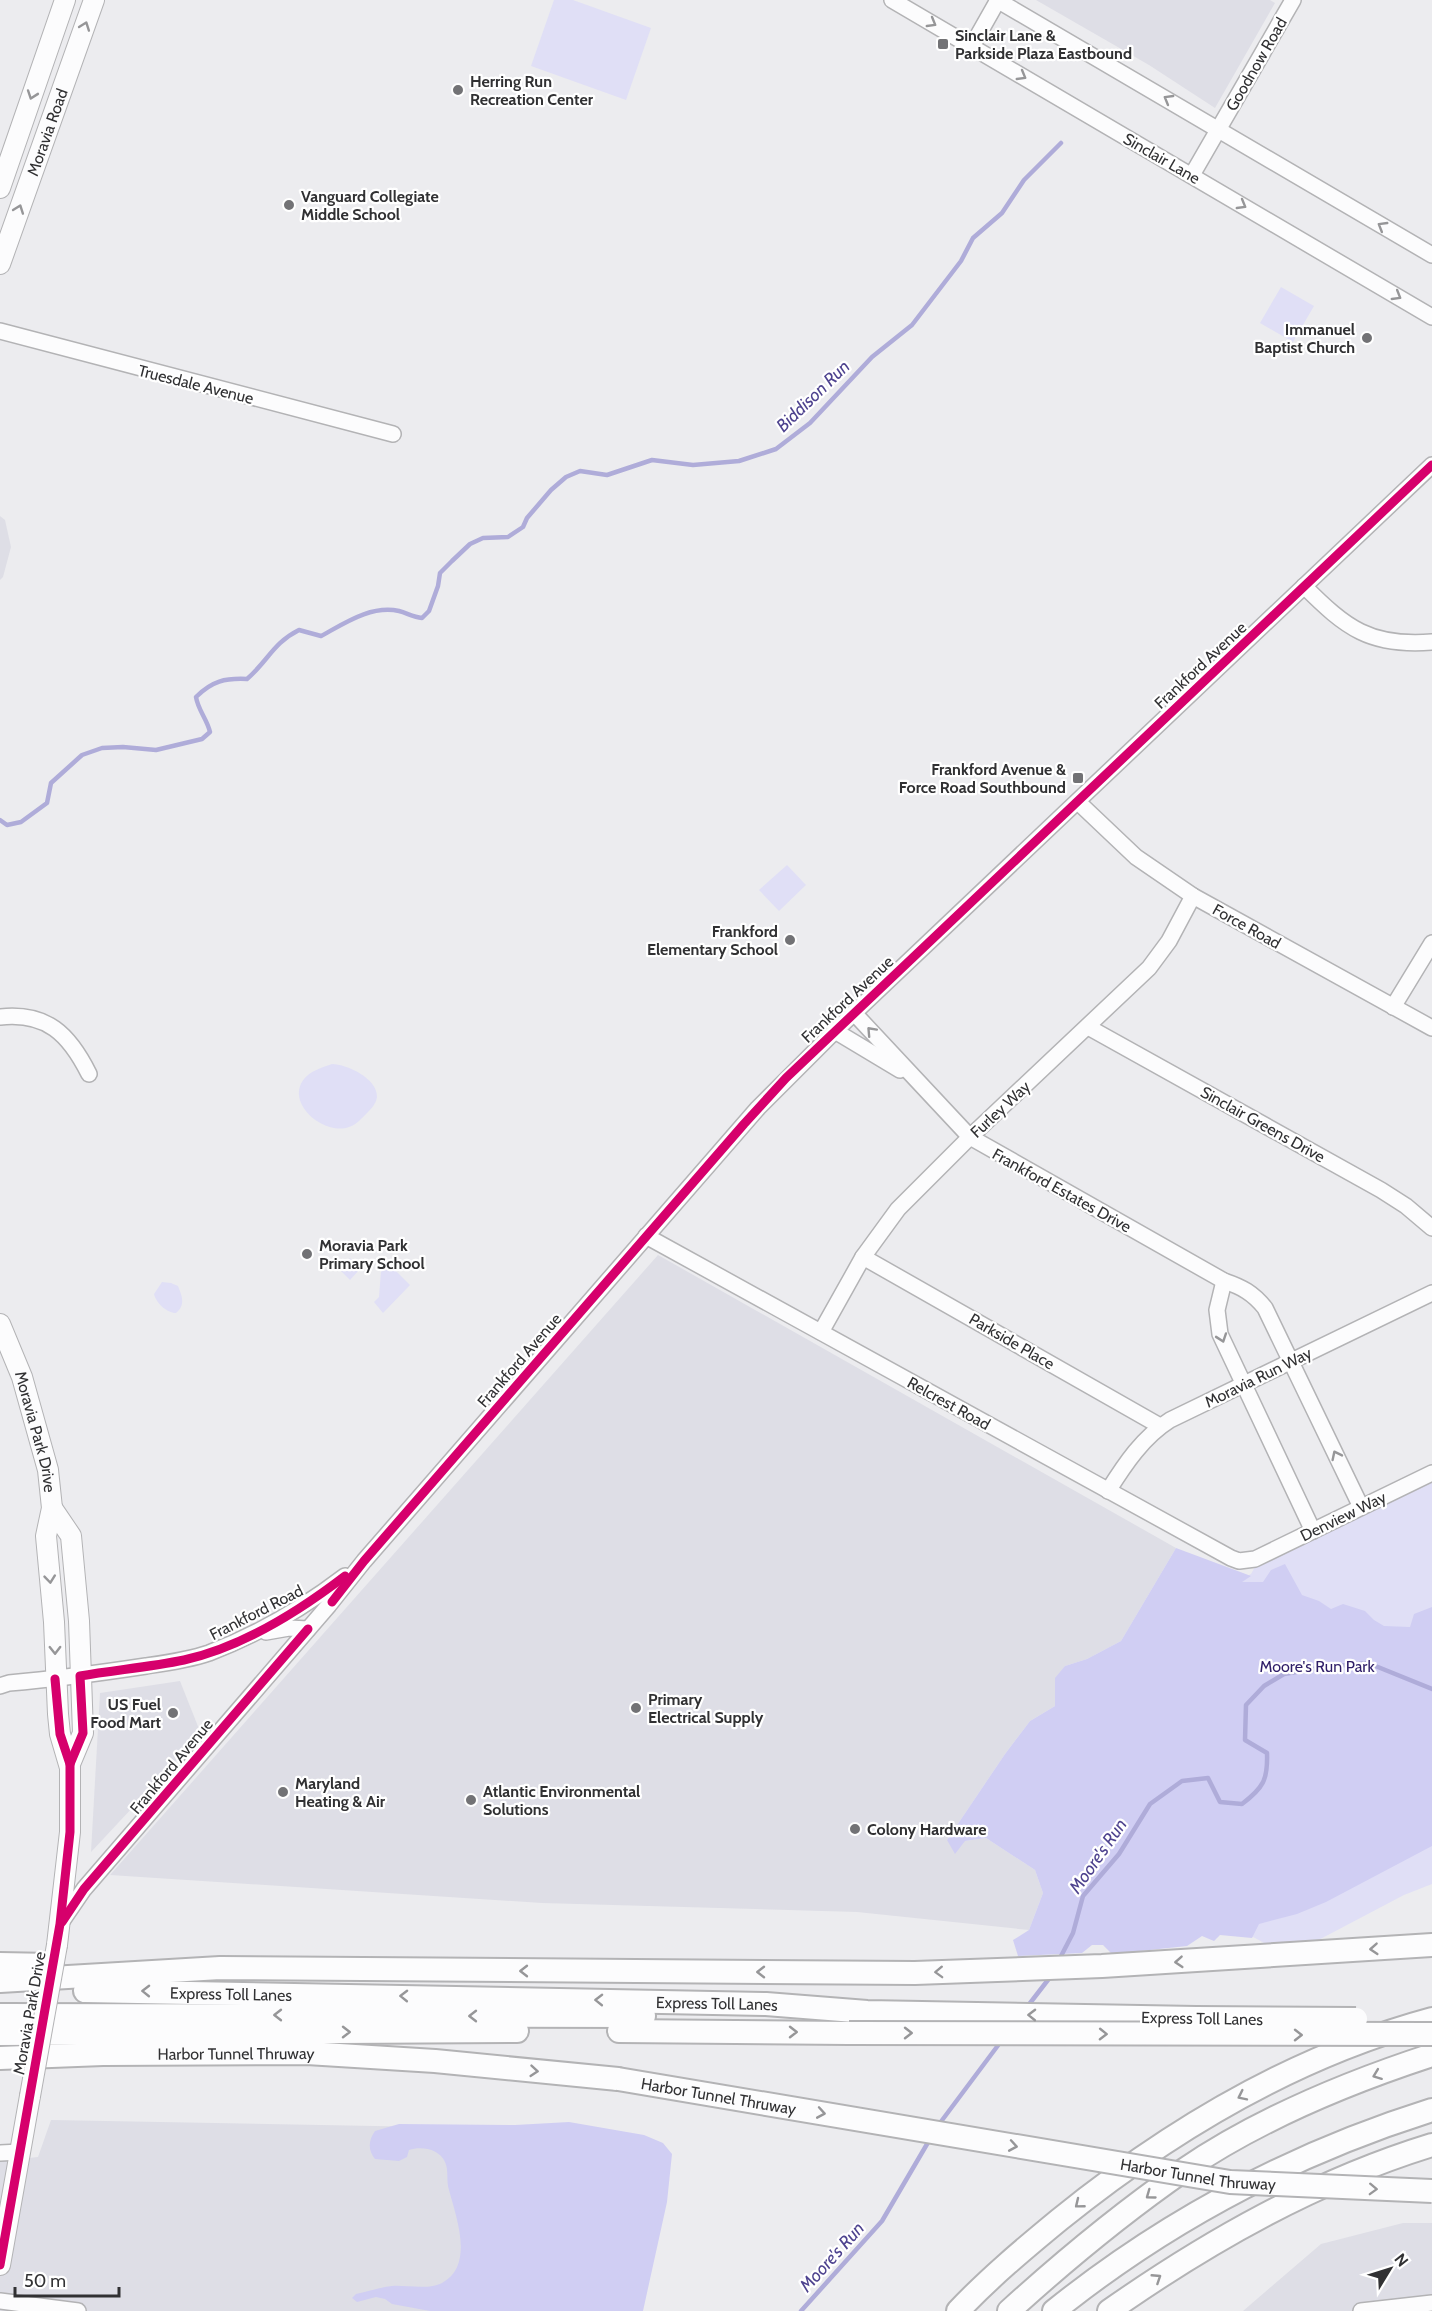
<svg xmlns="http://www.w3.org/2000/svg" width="1432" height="2311" viewBox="0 0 1432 2311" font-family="Cabin,sans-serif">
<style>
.built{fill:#dedee6}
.green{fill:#e0dff6}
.forest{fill:#d0cef3}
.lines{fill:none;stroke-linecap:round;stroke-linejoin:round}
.stream{stroke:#afacd9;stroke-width:4.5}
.minor-casing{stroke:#b3b3b5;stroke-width:18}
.major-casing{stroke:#b3b3b5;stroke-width:22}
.highway-casing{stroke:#b3b3b5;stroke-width:26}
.minor{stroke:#fcfcfd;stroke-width:15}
.major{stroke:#fcfcfd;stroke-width:20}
.highway{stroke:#fcfcfd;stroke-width:22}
.major-bridge-casing{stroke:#b3b3b5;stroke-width:22;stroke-linecap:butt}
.highway-bridge-casing{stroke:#b3b3b5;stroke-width:26;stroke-linecap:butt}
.major-bridge{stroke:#fcfcfd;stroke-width:20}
.highway-bridge{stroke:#fcfcfd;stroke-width:22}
.cycleway-casing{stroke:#fff;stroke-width:13}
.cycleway{stroke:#d6006c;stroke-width:9}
.oneway{stroke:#969698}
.poi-dot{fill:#727275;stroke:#fff;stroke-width:2}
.labels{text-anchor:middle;stroke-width:4.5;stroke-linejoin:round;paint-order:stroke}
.poi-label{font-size:16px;font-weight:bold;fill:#313133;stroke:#fff;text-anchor:start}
.street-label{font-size:16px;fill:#313133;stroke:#fff}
.park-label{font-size:16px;fill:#2e1d67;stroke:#fff}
.water-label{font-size:18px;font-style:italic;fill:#4e438f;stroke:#fff}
</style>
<rect width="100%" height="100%" fill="#ececef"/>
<g class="built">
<polygon points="1036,0 1270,0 1275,3 1215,108 1149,65"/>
<polygon points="0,516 5,520 11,547 3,577 0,580"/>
<polygon points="658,1255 1176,1548 1121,1641 1087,1659 1065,1666 1055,1706 1030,1721 1005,1754 947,1840 965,1841 986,1838 1035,1870 1043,1893 1029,1930 857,1912 542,1903 110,1875"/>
<polygon points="180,1681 201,1734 91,1852 100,1693"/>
<polygon points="51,2120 593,2130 568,2311 0,2311 0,2161 38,2157"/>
<polygon points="1403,2223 1432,2223 1432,2311 1243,2311 1321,2244"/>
</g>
<g class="green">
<polygon points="554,0 573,0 651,28 626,100 531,66"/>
<polygon points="1281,287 1314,306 1293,342 1260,323"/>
<polygon points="787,865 806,885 779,911 759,890"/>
<path d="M 332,1064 C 347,1064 378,1079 377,1097 C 376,1104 371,1109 367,1113 C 362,1118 356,1125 349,1127 C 324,1136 285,1103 304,1079 C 310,1071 323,1067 332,1064 Z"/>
<polygon points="350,1258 360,1269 350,1280 339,1269"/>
<polygon points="388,1263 410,1285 383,1313 374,1302 379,1297 381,1271"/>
<path d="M 162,1282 L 171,1283 L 178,1286 C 182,1296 186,1305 176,1313 C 167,1313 156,1303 154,1294 Z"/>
<polygon points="1432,1482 1432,1884 1404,1895 1288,1956 1147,1879 1089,1660 1251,1574 1256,1565"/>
</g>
<g class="forest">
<polygon points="1176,1548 1251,1576 1242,1582 1263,1582 1271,1570 1285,1564 1302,1595 1319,1601 1331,1609 1343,1604 1365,1611 1374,1620 1384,1626 1410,1627 1414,1614 1432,1607 1432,1846 1326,1902 1297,1914 1259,1924 1252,1938 1220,1935 1214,1941 1202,1936 1187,1946 1112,1954 1103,1945 1092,1945 1082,1953 1018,1956 1013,1940 1029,1930 1043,1893 1035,1870 986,1838 965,1841 955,1854 947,1840 1005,1754 1030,1721 1055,1706 1055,1678 1065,1666 1087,1659 1121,1641"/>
<path d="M 569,2122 L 644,2135 L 663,2143 L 672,2154 L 667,2202 L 643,2311 L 430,2311 L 392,2304 L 385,2299 L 376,2297 L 357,2302 L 352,2298 L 356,2294 C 367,2292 380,2287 392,2286 C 406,2285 429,2290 442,2283 C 475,2265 456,2217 449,2190 C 446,2181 449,2170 445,2162 C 439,2149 422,2146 409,2150 L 407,2157 L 399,2161 L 375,2159 C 368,2150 368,2141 375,2131 L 399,2124 L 515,2125 Z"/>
</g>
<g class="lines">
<g class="stream">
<path d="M 0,820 L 7,825 L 21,822 L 47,803 L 51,783 L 82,755 L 102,748 L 123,747 L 156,750 L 202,739 L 210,732 C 207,719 198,710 196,697 C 212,681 225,678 247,679 C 268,661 273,643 299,630 L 321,636 C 345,623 371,605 399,611 C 407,613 413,617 422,618 L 429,611 L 438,586 L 440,573 L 452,561 L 470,544 L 483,538 L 508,537 L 523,527 L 527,518 L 551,490 L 566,477 L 580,471 L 607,475 L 652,460 L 693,465 L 739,461 L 776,449 L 810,423 L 872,357 L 912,325 L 961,261 L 973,238 L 1002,213 L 1024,180 L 1061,143"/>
<path d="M 1059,1960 L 1073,1933 L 1083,1896 L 1119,1854 L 1150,1804 L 1182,1781 L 1208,1778 L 1220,1802 L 1242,1804 C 1263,1788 1268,1780 1267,1753 L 1245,1740 L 1246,1705 L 1264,1686 L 1284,1674 L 1326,1667 L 1368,1663 L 1432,1689"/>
<polyline points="1027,2007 1051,1976"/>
<polyline points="937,2127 1002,2040"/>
<polyline points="801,2311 882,2221 930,2139"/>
</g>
<g class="minor-casing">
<g id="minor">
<polyline points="892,0 1432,317"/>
<polyline points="997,0 1432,255"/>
<polyline points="972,46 998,0"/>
<polyline points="1192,175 1293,0"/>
<polyline points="0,331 393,434"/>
<path d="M 1304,586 C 1346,628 1370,647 1432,642"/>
<polyline points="1078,802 1136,857 1193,896 1432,1028"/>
<polyline points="1393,1007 1432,943"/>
<path d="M 854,1013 L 970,1137 L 1224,1281 C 1242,1287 1253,1293 1265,1308 L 1361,1507"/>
<path d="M 0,1017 C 47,1012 69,1034 89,1074"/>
<polyline points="1088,1027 1381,1190 1406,1206 1432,1228"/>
<polyline points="835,1031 900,1070"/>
<polyline points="646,1236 1231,1558 1239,1561 1255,1559 1432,1473"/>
<polyline points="863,1257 1160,1426"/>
<polyline points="1224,1281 1217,1310 1220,1334 1313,1531"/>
<polyline points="821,1332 863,1257 898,1209 970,1137 1149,968 1169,941 1193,896"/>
<path d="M 1108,1491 C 1125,1464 1143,1437 1170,1420 L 1432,1293"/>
<polyline points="266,1632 289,1628 308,1629"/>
<path d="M 0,1686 L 9,1683 C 55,1679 100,1673 146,1666 C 167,1663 189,1660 209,1653 C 259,1634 303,1608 345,1576"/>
<polyline points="60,1924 84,1889 329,1605 364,1561 758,1108 835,1031 1432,465"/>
<polyline points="0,2153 20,2152"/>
<polyline points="0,2301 78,2311"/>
<polyline points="1361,2311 1432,2303"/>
</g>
</g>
<g class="major-casing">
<g id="major">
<polyline points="0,188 65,0"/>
<path id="s1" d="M 0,264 L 94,0"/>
<path id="s2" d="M 0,1324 L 22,1377 L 48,1470 L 52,1508 L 46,1536 L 54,1622 L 58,1714 L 60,1734 L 70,1768 L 70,1832 L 57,1945"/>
<polyline points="52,1508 71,1536 79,1621 83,1733 70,1764"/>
<polyline points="0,2265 30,2096"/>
</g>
</g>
<g class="highway-casing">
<g id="highway">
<polyline points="0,1964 52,1965"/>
<polyline points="0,1981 220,1968 915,1973 1102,1966 1432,1945"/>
<path id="s3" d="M 85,1991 L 766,2004 L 867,2012 L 1196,2018"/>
<polyline points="0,2015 644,2016"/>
<polyline points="619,2031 849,2033"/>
<polyline points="0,2034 517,2031"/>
<path id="s4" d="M 0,2058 L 103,2054 L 307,2053 L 435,2061 L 618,2079"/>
<path d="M 958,2311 C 989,2278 1025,2248 1059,2220 C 1169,2131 1295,2056 1432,2019"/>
<path d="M 1009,2311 C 1064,2261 1122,2213 1184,2170 C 1259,2119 1346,2083 1432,2055"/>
<path d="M 1054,2311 C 1166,2221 1295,2153 1432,2110"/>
<path d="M 1109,2311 C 1209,2241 1315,2181 1432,2145"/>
</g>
</g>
<use href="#minor" class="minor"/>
<use href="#major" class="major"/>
<use href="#highway" class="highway"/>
<g class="major-bridge-casing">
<polyline id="major-bridge" points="30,2096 57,1945"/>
</g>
<g class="highway-bridge-casing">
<g id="highway-bridge">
<polyline points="1196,2018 1356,2019"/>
<polyline points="849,2033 1432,2034"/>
<path id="s5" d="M 618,2079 L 1230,2182 L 1432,2191"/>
</g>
</g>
<use href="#major-bridge" class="major-bridge"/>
<use href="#highway-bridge" class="highway-bridge"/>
<g class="cycleway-casing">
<g id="cycleway">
<polyline points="332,1602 364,1561 744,1124 786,1078 1432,465"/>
<path d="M 70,1764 L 83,1733 L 80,1676 C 115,1670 150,1667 184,1660 C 243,1647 298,1612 345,1576"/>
<polyline points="62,1922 84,1889 308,1629"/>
<polyline points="0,2265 60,1924 70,1832 70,1764 60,1734 55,1679"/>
</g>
</g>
<use href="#cycleway" class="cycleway"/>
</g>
<defs><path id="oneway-chevron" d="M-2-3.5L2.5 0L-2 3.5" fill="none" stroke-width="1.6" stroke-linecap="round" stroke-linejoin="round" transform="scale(1.5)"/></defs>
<g class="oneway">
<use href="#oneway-chevron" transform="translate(932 23) rotate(30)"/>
<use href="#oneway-chevron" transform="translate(85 26) rotate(-70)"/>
<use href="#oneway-chevron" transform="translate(1022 76) rotate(30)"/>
<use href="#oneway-chevron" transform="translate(32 95) rotate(109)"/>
<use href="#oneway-chevron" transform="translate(1168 99) rotate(-150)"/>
<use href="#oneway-chevron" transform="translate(1242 205) rotate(30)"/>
<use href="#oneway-chevron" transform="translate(19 209) rotate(-70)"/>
<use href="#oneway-chevron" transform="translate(1382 226) rotate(-149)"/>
<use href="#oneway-chevron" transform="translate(1397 296) rotate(31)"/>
<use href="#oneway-chevron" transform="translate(871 1031) rotate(-133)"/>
<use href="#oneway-chevron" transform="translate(1222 1338) rotate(71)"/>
<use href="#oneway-chevron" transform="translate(1336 1455) rotate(-116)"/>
<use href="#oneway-chevron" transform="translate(50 1579) rotate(84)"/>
<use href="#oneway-chevron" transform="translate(55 1650) rotate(89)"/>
<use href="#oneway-chevron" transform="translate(1374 1949) rotate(176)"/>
<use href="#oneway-chevron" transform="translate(1179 1962) rotate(176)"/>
<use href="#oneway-chevron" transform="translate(524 1971) rotate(-180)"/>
<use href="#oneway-chevron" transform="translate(761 1972) rotate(-180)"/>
<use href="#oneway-chevron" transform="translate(939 1972) rotate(178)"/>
<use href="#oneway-chevron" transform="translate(146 1991) rotate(-179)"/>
<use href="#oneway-chevron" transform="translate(404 1996) rotate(-179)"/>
<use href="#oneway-chevron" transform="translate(599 2000) rotate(-179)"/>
<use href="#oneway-chevron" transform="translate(278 2015) rotate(-180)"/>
<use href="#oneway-chevron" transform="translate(1032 2015) rotate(-179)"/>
<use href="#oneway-chevron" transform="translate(473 2016) rotate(-180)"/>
<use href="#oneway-chevron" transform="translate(346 2032)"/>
<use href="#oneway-chevron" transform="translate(793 2032)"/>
<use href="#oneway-chevron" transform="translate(908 2033)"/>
<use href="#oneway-chevron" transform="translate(1103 2034) rotate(1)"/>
<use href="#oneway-chevron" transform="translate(1298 2035)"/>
<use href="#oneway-chevron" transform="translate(534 2071) rotate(5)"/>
<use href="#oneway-chevron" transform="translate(1377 2075) rotate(159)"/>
<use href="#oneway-chevron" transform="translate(1242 2096) rotate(154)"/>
<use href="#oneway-chevron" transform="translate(821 2113) rotate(10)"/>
<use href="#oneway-chevron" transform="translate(1013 2146) rotate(10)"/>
<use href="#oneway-chevron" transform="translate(1373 2189) rotate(2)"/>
<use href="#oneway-chevron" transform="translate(1150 2195) rotate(144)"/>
<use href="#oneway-chevron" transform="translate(1079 2204) rotate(141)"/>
<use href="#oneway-chevron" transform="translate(1157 2278) rotate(-33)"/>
</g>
<g class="poi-dot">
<rect x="937" y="38" width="12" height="12" rx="3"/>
<circle cx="458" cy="90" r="6"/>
<circle cx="289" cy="205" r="6"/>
<circle cx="1367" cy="338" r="6"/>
<rect x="1072" y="772" width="12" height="12" rx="3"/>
<circle cx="790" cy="940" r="6"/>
<circle cx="307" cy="1254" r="6"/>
<circle cx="636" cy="1708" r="6"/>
<circle cx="173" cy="1713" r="6"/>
<circle cx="283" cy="1792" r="6"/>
<circle cx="471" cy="1800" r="6"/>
<circle cx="855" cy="1829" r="6"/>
</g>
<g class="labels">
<g class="poi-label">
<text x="955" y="41">Sinclair Lane &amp;<tspan x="955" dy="18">Parkside Plaza Eastbound</tspan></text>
<text x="470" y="87">Herring Run<tspan x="470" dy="18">Recreation Center</tspan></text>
<text x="301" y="202">Vanguard Collegiate<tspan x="301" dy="18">Middle School</tspan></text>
<text x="1355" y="335" text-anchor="end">Immanuel<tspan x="1355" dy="18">Baptist Church</tspan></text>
<text x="1066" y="775" text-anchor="end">Frankford Avenue &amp;<tspan x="1066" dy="18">Force Road Southbound</tspan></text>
<text x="778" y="937" text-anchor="end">Frankford<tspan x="778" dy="18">Elementary School</tspan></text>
<text x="319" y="1251">Moravia Park<tspan x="319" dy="18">Primary School</tspan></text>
<text x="648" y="1705">Primary<tspan x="648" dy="18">Electrical Supply</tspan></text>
<text x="161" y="1710" text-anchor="end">US Fuel<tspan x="161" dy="18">Food Mart</tspan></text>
<text x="295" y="1789">Maryland<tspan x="295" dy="18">Heating &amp; Air</tspan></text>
<text x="483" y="1797">Atlantic Environmental<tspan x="483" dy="18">Solutions</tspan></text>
<text x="867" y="1835">Colony Hardware</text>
</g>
<g class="street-label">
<text transform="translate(1256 64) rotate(-60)" y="6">Goodnow Road</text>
<text dy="6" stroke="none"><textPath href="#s1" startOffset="140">Moravia Road</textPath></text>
<text transform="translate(1162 158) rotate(30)" y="6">Sinclair Lane</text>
<text transform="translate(196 384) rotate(14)" y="6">Truesdale Avenue</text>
<text transform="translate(1200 665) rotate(-43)" y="6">Frankford Avenue</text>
<text transform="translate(1247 926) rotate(29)" y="6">Force Road</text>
<text transform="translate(847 999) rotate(-43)" y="6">Frankford Avenue</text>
<text transform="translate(1000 1109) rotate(-43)" y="6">Furley Way</text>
<text transform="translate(1263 1124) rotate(29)" y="6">Sinclair Greens Drive</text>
<text transform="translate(1062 1190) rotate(29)" y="6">Frankford Estates Drive</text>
<text transform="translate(1012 1341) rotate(30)" y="6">Parkside Place</text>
<text transform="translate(519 1360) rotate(-49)" y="6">Frankford Avenue</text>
<text transform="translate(1258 1377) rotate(-26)" y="6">Moravia Run Way</text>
<text transform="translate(949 1403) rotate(29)" y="6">Relcrest Road</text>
<text dy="6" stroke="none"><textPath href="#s2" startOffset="114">Moravia Park Drive</textPath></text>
<text transform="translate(1343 1516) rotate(-26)" y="6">Denview Way</text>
<text transform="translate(256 1612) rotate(-27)" y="6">Frankford Road</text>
<text transform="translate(171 1766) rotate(-50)" y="6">Frankford Avenue</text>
<text dy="6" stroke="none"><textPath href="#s3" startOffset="146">Express Toll Lanes</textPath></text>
<text dy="6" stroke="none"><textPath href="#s3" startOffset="632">Express Toll Lanes</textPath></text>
<text transform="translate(29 2013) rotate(-80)" y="6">Moravia Park Drive</text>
<text transform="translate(1202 2018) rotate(1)" y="6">Express Toll Lanes</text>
<text dy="6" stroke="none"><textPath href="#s4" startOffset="236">Harbor Tunnel Thruway</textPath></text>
<text dy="6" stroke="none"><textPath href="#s5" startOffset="102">Harbor Tunnel Thruway</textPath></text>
<text dy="6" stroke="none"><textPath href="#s5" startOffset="588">Harbor Tunnel Thruway</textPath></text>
</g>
<g class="park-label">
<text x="1317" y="1672">Moore's Run Park</text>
</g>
<g class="water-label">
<text transform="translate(813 396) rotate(-44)" y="6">Biddison Run</text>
<text transform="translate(1098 1856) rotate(-55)" y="6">Moore's Run</text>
<text transform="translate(832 2257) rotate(-48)" y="6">Moore's Run</text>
</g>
</g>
<g transform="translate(1390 2269) rotate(52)" stroke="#ffffff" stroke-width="4.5" paint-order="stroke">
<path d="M0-4.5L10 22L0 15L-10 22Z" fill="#313133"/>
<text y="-9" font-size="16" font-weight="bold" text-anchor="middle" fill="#313133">N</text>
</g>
<path d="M15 2287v9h104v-9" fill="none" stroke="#313133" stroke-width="3"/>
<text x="24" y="2287" font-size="18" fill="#313133" stroke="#ffffff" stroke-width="4.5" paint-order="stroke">50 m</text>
</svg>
